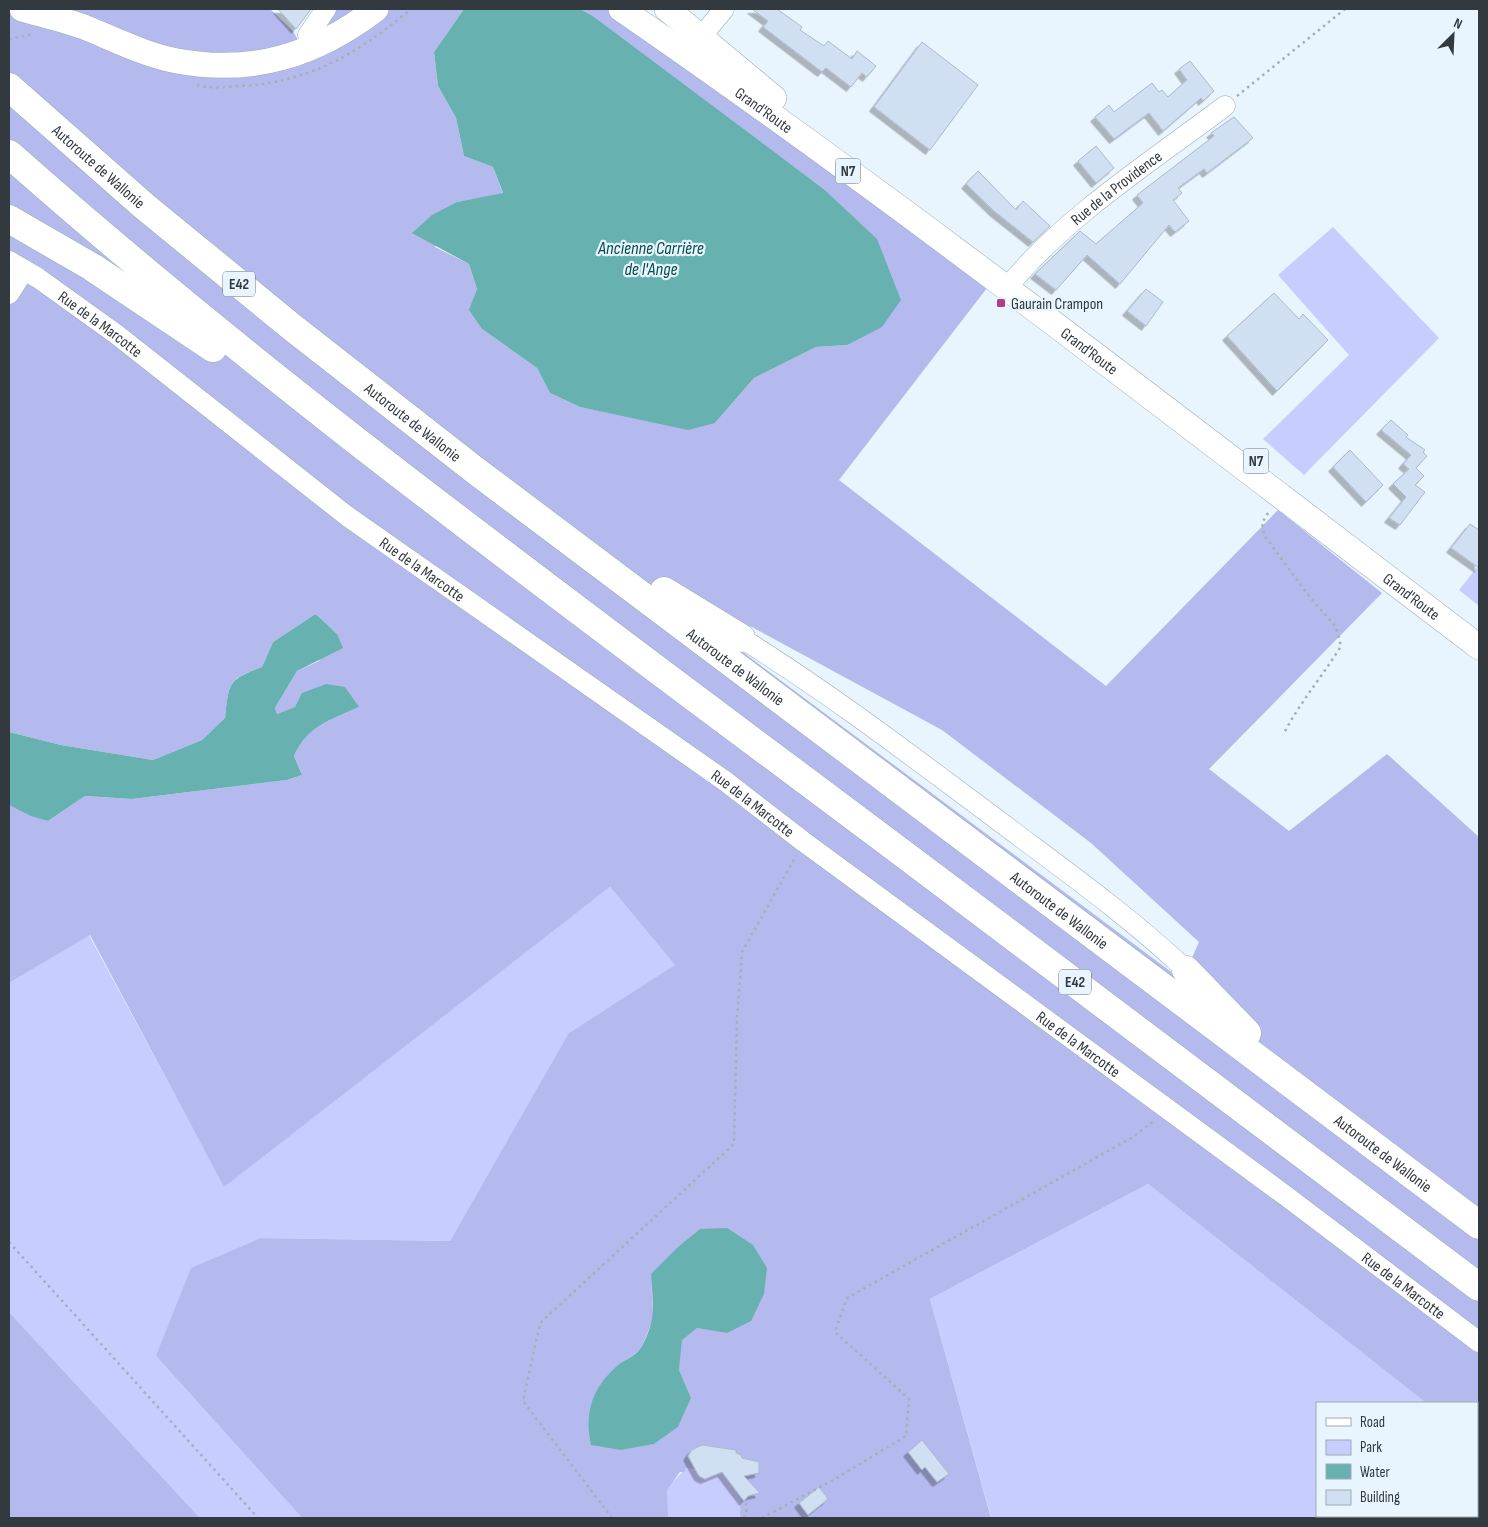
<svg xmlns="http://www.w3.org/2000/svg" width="1488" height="1527" viewBox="0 0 1488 1527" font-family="'Sofia Sans Condensed',sans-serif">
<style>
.green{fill:#c8cdff;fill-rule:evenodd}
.forest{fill:#b4baee;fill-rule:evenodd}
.water{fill:#68b1b1}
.building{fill:#d1dff3;stroke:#acb9cd;filter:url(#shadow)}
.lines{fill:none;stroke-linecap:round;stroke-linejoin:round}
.minor-casing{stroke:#98adbb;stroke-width:21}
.major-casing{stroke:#98adbb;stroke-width:26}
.highway-casing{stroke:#98adbb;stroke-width:29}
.path{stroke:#a4afb7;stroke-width:2.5;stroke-dasharray:2.5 4;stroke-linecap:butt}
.minor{stroke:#fff;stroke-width:20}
.major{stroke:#fff;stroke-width:25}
.highway{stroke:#fff;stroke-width:28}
.poi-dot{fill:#b33a8d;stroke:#e8f5fe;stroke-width:2}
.labels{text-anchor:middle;stroke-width:4.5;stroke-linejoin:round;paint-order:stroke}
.shield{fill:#e8f5fe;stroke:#697279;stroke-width:1}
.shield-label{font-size:15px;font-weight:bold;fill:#323a40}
.street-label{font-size:16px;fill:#323a40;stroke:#e8f5fe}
.poi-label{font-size:16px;fill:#323a40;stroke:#e8f5fe;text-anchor:start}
.water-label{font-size:18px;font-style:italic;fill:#064c4c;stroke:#e8f5fe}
</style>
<defs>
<filter id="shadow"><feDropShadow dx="-4.5" dy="4.5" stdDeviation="0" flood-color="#0004"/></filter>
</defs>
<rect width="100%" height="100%" fill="#e8f5fe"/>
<g class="green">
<polygon points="1333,227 1439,338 1304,475 1263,439 1349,355 1278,275"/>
<polygon points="1479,565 1479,606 1459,590"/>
<path d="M 610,887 L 676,966 L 569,1033 L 991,1517 L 930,1299 L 1148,1184 L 1426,1403 L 1317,1403 L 1317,1516 L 1406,1516 L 1404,1518 L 491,1518 L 493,1167 L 450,1241 L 261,1238 L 156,1356 L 302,1518 L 200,1518 L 9,1312 L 9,983 L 89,935 L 224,1186 ZM 732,1443 L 742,1501 L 739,1485 L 724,1471 L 712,1474 L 686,1468 L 673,1482 L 680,1470 Z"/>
</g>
<g class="forest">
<path d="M 9,9 L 270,9 L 293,31 L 301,46 L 322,38 L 336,9 L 464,9 L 434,52 L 438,86 L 456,118 L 464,156 L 493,167 L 503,194 L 457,202 L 435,247 L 469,264 L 477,289 L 470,310 L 482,329 L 537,368 L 550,393 L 580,407 L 626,416 L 715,423 L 754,378 L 816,347 L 847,345 L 877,240 L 825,190 L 580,9 L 615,9 L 987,288 L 839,480 L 1106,686 L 1278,510 L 1382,593 L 1209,769 L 1289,831 L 1387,754 L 1479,837 L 1479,1518 L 1404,1518 L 1406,1516 L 1477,1516 L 1477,1403 L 1426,1403 L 1148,1184 L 930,1299 L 991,1518 L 740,1518 L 741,1496 L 724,1471 L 714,1471 L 711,1476 L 704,1479 L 698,1475 L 697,1470 L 686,1468 L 684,1472 L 680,1472 L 667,1490 L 668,1518 L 302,1518 L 156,1356 L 191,1268 L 261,1238 L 450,1241 L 569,1033 L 675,965 L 610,887 L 224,1187 L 90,935 L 9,983 L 9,805 L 48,821 L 85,796 L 132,799 L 287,780 L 302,775 L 294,756 C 308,725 331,720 359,707 L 296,707 L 277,714 L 275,708 L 297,671 L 319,661 L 337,634 L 317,615 L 314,615 L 273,642 L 262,667 C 228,679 229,682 225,718 L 202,740 L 153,760 L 61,745 L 9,732 ZM 750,626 L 942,730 L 1091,843 L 1199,942 L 1182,980 L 736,647 ZM 700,1229 L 727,1333 L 697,1328 L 682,1340 L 679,1370 L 691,1398 L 678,1427 L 654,1444 L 621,1450 L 617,1366 L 640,1350 L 653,1319 L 651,1274 L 678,1247 Z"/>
<polygon points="9,1312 200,1518 9,1518"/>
</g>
<g class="water">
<polygon points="464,9 580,9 594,17 825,190 877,239 901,300 882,327 847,345 816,347 754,378 715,423 688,430 580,407 550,393 537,368 482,329 469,310 477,289 469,264 412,233 432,215 457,202 503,193 493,167 464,156 456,118 438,86 434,52"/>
<path d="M 314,615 L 317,615 L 337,634 L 343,648 L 297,671 L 275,708 L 277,714 L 295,707 L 302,693 L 326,684 L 345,687 L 359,707 C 331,720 308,725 294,756 L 302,775 L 287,780 L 132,799 L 85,796 L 48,821 L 31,816 L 9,805 L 9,732 L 61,745 L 153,760 L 202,740 L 225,718 C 229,682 228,680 262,667 L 273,642 Z"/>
<path d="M 727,1228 L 753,1245 L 767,1268 L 764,1294 L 751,1321 L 727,1333 L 697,1328 L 682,1340 L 679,1370 L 691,1398 L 678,1427 L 654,1444 L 621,1450 L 591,1445 C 584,1413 592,1388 617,1366 C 624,1360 636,1356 641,1348 C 657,1320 653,1304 651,1274 L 678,1247 L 700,1229 Z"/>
</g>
<g class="building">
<polygon points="278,9 311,9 296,29"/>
<polygon points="752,9 777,9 802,27 800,30 824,46 828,41 852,59 857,51 876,66 867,77 862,73 851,87 826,68 822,72 763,27 768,21"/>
<polygon points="922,42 978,85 930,150 874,107"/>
<polygon points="1190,61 1214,91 1203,101 1201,98 1163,131 1149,113 1114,139 1095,117 1109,105 1114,112 1152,83 1159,92 1162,90 1168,97 1187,80 1179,69"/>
<polygon points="1234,117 1253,138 1207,173 1204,169 1178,188 1182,193 1173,200 1189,221 1175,232 1169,225 1120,284 1087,255 1056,290 1035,274 1080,231 1096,244 1143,203 1137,195 1214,136 1211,133"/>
<polygon points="1096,146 1114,168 1096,183 1078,161"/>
<polygon points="978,171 1016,210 1023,201 1050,226 1033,242 994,211 966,184"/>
<polygon points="1146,289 1163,302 1146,326 1127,311"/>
<polygon points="1274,293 1299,319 1303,314 1328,340 1277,391 1227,336"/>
<polygon points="1391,420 1408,435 1406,437 1425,450 1423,452 1427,456 1416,468 1424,476 1415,485 1425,492 1400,525 1389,518 1406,497 1393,484 1409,469 1403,464 1411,455 1381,430"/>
<polygon points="1350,450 1383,485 1366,502 1333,467"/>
<polygon points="1470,524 1479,530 1479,568 1451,548"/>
<polygon points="922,1440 949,1474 937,1482 925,1467 922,1470 908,1452"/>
<polygon points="702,1445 736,1450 736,1453 741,1455 742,1458 759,1462 759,1473 744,1476 760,1493 748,1496 744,1501 722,1472 705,1479 699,1476 688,1456 692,1450"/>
<polygon points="819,1487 828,1499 808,1515 799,1503"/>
</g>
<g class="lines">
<g class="minor-casing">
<g id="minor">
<polyline points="312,48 308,35 326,9"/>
<polyline points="692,48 724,9"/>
<path id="s1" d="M 9,261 L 38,278 L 116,334 L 347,516 L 725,781 L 804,842 L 1286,1196 L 1479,1342"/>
<path id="s2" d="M 1006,289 C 1063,218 1152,161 1225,106"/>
<polyline points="9,294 24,270"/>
<path d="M 741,638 C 828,692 909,754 991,815 C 1057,865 1126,913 1186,970"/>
</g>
</g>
<g class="major-casing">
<g id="major">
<path d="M 22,9 C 43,15 64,20 84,27 C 114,39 145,55 177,61 C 253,75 316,55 376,9"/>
<path id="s3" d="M 621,9 C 914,211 1195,432 1479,647"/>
<polyline points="667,9 774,98"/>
</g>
</g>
<g class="highway-casing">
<g id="highway">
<path id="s4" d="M 9,87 L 144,206 L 293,328 L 476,471 L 1479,1225"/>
<path d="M 9,154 C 230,350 467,527 703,704 C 962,898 1222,1091 1479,1287"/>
<polyline points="9,219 92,267 213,348"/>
<polyline points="664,591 741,638"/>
<polyline points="1186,970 1247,1033"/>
</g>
</g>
<g class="path">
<polyline points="9,39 35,34"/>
<path d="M 197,85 C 211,89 224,87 239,86 C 310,83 358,53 411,9"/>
<polyline points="1237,96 1345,9"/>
<path d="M 1268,513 L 1262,523 L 1264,535 L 1308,595 L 1336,627 L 1341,646 C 1322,677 1300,702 1283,735"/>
<polyline points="9,1242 258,1518"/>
<polyline points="612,1518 523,1401 540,1323 734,1144 737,1017 742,952 796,856"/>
<polyline points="744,1518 747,1509 745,1499"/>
<polyline points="762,1518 835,1479 906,1436 909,1399 835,1332 847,1298 1133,1137 1155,1120"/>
</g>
<use href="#minor" class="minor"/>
<use href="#major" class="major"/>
<use href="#highway" class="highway"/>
</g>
<rect class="poi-dot" x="996" y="298" width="10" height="10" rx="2.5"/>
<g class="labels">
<g class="shield">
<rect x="835.5" y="158.5" width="25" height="25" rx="4"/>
<rect x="223" y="271.5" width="32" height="25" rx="4"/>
<rect x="1243.5" y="448.5" width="25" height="25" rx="4"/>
<rect x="1059" y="969.5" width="32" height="25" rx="4"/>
</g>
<g class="shield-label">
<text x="848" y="176">N7</text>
<text x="239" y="289">E42</text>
<text x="1256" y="466">N7</text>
<text x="1075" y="987">E42</text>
</g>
<g class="street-label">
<text dy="6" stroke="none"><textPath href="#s3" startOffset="175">Grand'Route</textPath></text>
<text dy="6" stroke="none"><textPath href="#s4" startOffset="120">Autoroute de Wallonie</textPath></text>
<text dy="6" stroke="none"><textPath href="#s2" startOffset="150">Rue de la Providence</textPath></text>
<text dy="6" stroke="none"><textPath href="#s1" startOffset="111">Rue de la Marcotte</textPath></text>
<text dy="6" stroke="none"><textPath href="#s3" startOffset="580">Grand'Route</textPath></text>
<text dy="6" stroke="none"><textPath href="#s4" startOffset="525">Autoroute de Wallonie</textPath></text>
<text dy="6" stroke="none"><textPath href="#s1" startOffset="516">Rue de la Marcotte</textPath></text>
<text dy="6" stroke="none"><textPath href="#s3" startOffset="985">Grand'Route</textPath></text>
<text dy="6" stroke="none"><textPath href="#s4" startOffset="930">Autoroute de Wallonie</textPath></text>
<text dy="6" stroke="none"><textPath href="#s1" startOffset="921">Rue de la Marcotte</textPath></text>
<text dy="6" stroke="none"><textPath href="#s4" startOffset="1335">Autoroute de Wallonie</textPath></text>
<text dy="6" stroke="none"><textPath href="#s1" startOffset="1326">Rue de la Marcotte</textPath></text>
<text dy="6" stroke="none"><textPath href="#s4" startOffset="1740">Autoroute de Wallonie</textPath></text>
<text dy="6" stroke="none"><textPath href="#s1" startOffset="1731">Rue de la Marcotte</textPath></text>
</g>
<g class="poi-label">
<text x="1011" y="309">Gaurain Crampon</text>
</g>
<g class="water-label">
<text x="651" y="254">Ancienne Carrière<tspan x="651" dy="21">de l'Ange</tspan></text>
</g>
</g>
<rect width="1488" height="1527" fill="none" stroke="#323a40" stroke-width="20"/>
<rect x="1316" y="1402" width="162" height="115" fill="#e8f5fe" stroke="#9faab2"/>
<rect x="1326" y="1418" width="25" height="8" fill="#ffffff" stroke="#9faab2"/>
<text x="1360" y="1427" font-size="15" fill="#323a40">Road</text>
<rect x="1326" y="1440" width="25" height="15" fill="#c8cdff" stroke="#9faab2"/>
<text x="1360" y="1452" font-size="15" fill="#323a40">Park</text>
<rect x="1326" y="1464" width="25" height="15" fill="#68b1b1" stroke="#9faab2"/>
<text x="1360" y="1477" font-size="15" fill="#323a40">Water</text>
<rect x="1326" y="1490" width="25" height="15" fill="#d1dff3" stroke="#9faab2"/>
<text x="1360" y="1502" font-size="15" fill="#323a40">Building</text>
<g transform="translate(1453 35) rotate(24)" stroke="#e8f5fe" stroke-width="4" paint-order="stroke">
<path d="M0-4L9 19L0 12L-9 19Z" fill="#323a40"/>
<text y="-8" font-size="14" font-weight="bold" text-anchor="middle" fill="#323a40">N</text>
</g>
</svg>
